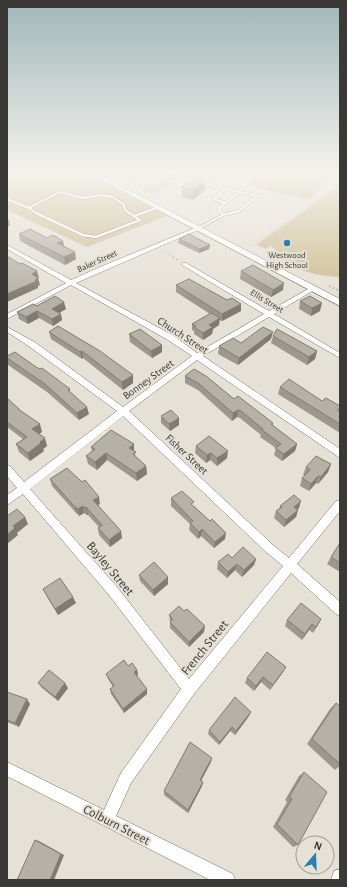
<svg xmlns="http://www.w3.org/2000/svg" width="347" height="887" viewBox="0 0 347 887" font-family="'Alegreya Sans',sans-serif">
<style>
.green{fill:#cebd92}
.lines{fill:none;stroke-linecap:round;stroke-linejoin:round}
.lane-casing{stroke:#747066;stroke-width:3.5}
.street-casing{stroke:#747066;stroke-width:1}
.secondary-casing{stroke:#747066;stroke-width:1}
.path-far1{stroke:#a6a39a;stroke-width:1;stroke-dasharray:1 2;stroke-linecap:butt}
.path{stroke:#a6a39a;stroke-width:1.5;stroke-dasharray:1.5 2.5;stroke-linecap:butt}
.lane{stroke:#fff;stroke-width:2.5}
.street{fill:#fff;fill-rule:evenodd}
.secondary{fill:#fff;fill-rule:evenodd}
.wall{fill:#9d988f}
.shaded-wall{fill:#7f7c74}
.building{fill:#b6b1a6;stroke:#7f7c74}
.poi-dot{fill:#2881af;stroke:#e6e1d6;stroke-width:1.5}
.labels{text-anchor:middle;stroke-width:4;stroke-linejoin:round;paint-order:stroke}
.far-poi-label{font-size:9px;fill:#3b3935;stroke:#e6e1d6}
.far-street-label{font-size:9px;fill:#3b3935;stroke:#e6e1d6}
.street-label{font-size:11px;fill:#3b3935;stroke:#e6e1d6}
.near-street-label{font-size:13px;fill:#3b3935;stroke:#e6e1d6}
</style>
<rect width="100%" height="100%" fill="#e6e1d6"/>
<g class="green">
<polygon points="7,174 86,174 167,216 87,247 7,210"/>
<path d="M 264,174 L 313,174 L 320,178 L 324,184 L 311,199 C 297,196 258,192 248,184 Z"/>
<polygon points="166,180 173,183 151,195 144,191 144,183 157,185"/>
<path d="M 339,186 L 340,277 C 317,276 285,270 273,247 L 270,246 L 266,249 L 256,245 Z"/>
</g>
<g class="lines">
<g class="lane-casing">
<g id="lane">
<polyline points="122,174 134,181 138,186 125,191"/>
<polyline points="164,176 180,178 257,196 239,211 223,215 197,229"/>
<polyline points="225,189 214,199 225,203"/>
<polygon points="59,192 83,198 102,195 113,197 123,204 126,211 140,220 96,237 83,235 36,213 29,208"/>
<polyline points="7,199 29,208"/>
<polyline points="223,215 219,210 220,207 239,192"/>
<polyline points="134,216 157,208"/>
</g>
</g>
<g class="street-casing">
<g id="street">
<path d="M 195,228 L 200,229 L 76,283 L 174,336 L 197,353 L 264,314 L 182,265 L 182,263 L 186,263 L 269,311 L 310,288 L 314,288 L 314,290 L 274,314 L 340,353 L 340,358 L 269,317 L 203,356 L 340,449 L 340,458 L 197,360 L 129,411 L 273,545 L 289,558 L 336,501 L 340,500 L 340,511 L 297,564 L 340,602 L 340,616 L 336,614 L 291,573 L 194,694 L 131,783 L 116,816 L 233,874 L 235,880 L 210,880 L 7,776 L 7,762 L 104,810 L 121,773 L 181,689 L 109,595 L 23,494 L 7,505 L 7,495 L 17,488 L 7,476 L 7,465 L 10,466 L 24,482 L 117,411 L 30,347 L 7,332 L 7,327 L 36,343 L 123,407 L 192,356 L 168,340 L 71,285 L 7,319 L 7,314 L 66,283 L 7,249 L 7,245 L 71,280 L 100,267 ZM 123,416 L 265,551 L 283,566 L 189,679 L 117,587 L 30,489 Z"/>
<polygon points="340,869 340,880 331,880 334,871"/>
</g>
</g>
<g class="secondary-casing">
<polygon id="secondary" points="90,174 98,174 340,299 340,306"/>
</g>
<g class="path-far1">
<polyline points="327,174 340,186"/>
<polyline points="210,215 208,210 211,205"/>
<polyline points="251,246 338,186"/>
<polyline points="163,251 175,258"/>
</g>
<g class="path">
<polyline points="173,257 178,260"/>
<polyline points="329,286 340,291"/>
</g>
<use href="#lane" class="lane"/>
<use href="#street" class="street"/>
<use href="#secondary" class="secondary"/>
</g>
<g class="wall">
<polygon points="182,187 205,190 193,200 182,197"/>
<polygon points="19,234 47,238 63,241 64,246 76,259 65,265 20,241"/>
<polygon points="179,239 210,245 209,249 199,253 178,243"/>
<polygon points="241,271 283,290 271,297 240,279"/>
<polygon points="176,285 241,311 222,321 219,320 219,325 213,329 212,334 203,340 194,334 194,331 192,330 192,324 210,314 176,292"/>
<polygon points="300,301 320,311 311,316 299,309"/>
<polygon points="37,306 66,309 59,313 62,320 53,326 39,318 28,324 19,319 17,312"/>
<polygon points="58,326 133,383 123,390 83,358 82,359 51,339 49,332"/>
<polygon points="129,334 162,345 162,352 152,358 130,342"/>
<polygon points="273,336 317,351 315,359 307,365 271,343"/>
<polygon points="271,339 238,365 218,354 219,346 241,343"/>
<polygon points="7,356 70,389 70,392 89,414 79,420 47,392 8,365 7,362"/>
<polygon points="185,376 234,399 273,423 273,426 297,444 295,451 282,461 274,455 276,448 260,437 261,435 240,418 237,417 232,421 198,390 185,383"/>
<polygon points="280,387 322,401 340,412 340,433 278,394"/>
<polygon points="7,398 42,432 39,434 47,446 43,449 44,451 30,461 19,452 16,444 23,439 7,427"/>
<polygon points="161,416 179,418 179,425 170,431 161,423"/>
<polygon points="196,446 227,458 217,466 210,460 206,463 195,453"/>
<polygon points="91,447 134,451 136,457 146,466 147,474 137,481 107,460 97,470 88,464 86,456 92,452"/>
<polygon points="331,464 328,472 318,484 316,483 309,491 300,486 302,478 305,475 303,475 306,467"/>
<polygon points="50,479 100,504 98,505 122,538 110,547 99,535 98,528 99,527 88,515 87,515 84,513 79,516 78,514 77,514 52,486"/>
<polygon points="171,498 194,506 225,539 214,548 201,536 198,539 189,530 190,524 171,506"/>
<polygon points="280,506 299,508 298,509 296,517 284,527 274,518 276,511 279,509"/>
<polygon points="340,543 340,572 327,564 331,557"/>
<polygon points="256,559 254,565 242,577 235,570 227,578 217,569 218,562"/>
<polygon points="139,575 168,577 168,584 154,596 140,581"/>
<polygon points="43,589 76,603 58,615 46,595"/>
<polygon points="169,615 204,632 189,647 170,628 170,621"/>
<polygon points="321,619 313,633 309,630 302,640 285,626 287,620"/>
<polygon points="128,666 137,670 138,675 137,676 147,694 124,713 111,694 110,689 113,687 108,679 106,674"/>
<polygon points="286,667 283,672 270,690 261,682 254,691 245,683 247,678"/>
<polygon points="38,683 68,688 58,701 42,688"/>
<polygon points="7,692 30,704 19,727 7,722"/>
<polygon points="336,703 340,706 340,766 335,770 307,744 330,709"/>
<polygon points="249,716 235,735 230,731 219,745 208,734 209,730"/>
<polygon points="211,762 201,781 203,782 202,786 188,813 164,795 164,791"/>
<polygon points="304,772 298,845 293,847 273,827 287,802 285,800 299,776"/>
</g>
<g class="shaded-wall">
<polygon points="205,181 205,190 193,200 193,190"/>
<polygon points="9,219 10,226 7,227 7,220"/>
<polygon points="63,241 64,248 57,243"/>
<polygon points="210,245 209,249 199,253 199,249"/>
<polygon points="75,252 76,259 65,265 64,257"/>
<polygon points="37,271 39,278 36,280 38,278 40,285 38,286 38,288 7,302 7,294 32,274"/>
<polygon points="284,283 283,290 271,297 273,290"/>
<polygon points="64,302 66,309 54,316 52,309"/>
<polygon points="322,303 320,311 311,316 312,308"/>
<polygon points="241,304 241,311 222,321 222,314"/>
<polygon points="37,311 39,318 28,324 26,317"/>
<polygon points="61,314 62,320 53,326 52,319"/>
<polygon points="220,318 219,325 213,329 212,334 203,340 203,333 209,325"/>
<polygon points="273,332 271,339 238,365 239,358"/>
<polygon points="162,345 162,352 152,358 151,351"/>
<polygon points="82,351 83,358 82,359 80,352"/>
<polygon points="317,351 315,359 307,365 309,357"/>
<polygon points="133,375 133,383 123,390 122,382"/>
<polygon points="87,407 89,414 79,420 77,413"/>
<polygon points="238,410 237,417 232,421 233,413"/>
<polygon points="179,418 179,425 170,431 169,424"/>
<polygon points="40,424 42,432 35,437 32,429"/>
<polygon points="45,438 47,446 43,449 44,451 30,461 28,453"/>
<polygon points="134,444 134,452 129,448"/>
<polygon points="297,444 295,451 282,461 284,454"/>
<polygon points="228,451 227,458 217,466 217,458"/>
<polygon points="106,453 107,460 97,470 95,462"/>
<polygon points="211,453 210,460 206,463 207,455"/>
<polygon points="331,464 328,472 318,484 321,477"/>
<polygon points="146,466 147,474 137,481 136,473"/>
<polygon points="318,476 316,483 309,491 311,484"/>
<polygon points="99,497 100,504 95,507 93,500"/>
<polygon points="301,501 299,508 292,514 294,507"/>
<polygon points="83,506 84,513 79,516 78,509"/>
<polygon points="75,507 76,507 78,514 77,514"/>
<polygon points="86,507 88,515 87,515 85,508"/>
<polygon points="298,510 296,517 284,527 286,520"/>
<polygon points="25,517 28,524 17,533 18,535 7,544 7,535 13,526"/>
<polygon points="202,529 201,536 198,539 199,532"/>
<polygon points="121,531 122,538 110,547 109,540"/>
<polygon points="226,533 225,539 214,548 215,542"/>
<polygon points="256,559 254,565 242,577 244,570"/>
<polygon points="237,564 235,570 227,578 228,572"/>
<polygon points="168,577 168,584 154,596 153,590"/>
<polygon points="73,597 76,603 58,615 55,609"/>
<polygon points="321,619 318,625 313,633 316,627"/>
<polygon points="312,624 309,630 302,640 305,634"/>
<polygon points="205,626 204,632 189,647 189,642"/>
<polygon points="286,667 283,672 270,690 273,685"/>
<polygon points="137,670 138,675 135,677 134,672"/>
<polygon points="263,677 261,682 254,691 256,686"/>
<polygon points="65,683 68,688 58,701 55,697"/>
<polygon points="147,689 147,694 124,713 123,709"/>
<polygon points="27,699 30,704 19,727 15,723"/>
<polygon points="251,712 249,716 235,735 236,731"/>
<polygon points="232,727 230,731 219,745 220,742"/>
<polygon points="212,758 211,762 199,784 200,780"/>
<polygon points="203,782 202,786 188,813 188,810"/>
<polygon points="35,840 39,841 64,855 54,880 50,880"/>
</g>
<g class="building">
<polygon points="194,178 205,181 193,190 182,187"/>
<polygon points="30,229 47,238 53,235 63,241 57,243 75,252 64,257 19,234"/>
<polygon points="189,234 210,245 199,249 179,239"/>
<polygon points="7,256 20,264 22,263 37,271 32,274 38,278 35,280 37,281 7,294"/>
<polygon points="253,265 284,283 273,290 241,271"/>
<polygon points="189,279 227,300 232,298 241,304 222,314 176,285"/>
<polygon points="55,296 64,302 52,309 61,314 52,319 37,311 26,317 17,312 33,304 37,306"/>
<polygon points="310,296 322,303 312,308 300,301"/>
<polygon points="211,313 220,318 209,325 213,327 203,333 194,327 196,326 192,324"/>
<polygon points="58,326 100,351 133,375 122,382 82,351 80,352 49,332"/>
<polygon points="263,327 273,332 239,358 219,346 233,338 241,343"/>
<polygon points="140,329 162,345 151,351 129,334"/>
<polygon points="277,329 317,351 309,357 273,336"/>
<polygon points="15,352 36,367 40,369 42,368 70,389 68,390 87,407 77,413 45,384 7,358 7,356"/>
<polygon points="194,369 206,376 234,399 238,396 273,423 271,424 297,444 284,454 275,448 281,444 262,430 263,429 241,411 238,410 233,413 198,383 185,376"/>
<polygon points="289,379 322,401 326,398 340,406 340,408 337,410 340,412 340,424 280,387"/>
<polygon points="7,398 19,409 18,409 40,424 32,429 45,438 40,442 41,443 28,453 16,444 27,437 7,422"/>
<polygon points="171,410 179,418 169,424 161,416"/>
<polygon points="111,430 134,444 129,448 136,452 133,454 146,466 136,473 106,453 95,462 86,456 95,449 91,447"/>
<polygon points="209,436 228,451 217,458 211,453 207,455 196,446"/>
<polygon points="316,456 331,464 321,477 318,476 311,484 302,478 310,470 306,467"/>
<polygon points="67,468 82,482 85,480 99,497 93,500 121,531 109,540 98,528 102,525 86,507 85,508 83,506 78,509 76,507 75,507 50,479"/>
<polygon points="182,491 194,502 191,504 210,521 212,519 226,533 215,542 202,529 199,532 190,523 193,521 171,498"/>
<polygon points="294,495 301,501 294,507 298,510 286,520 276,511 282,507 280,506"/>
<polygon points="17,509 25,517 13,526 15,528 7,535 7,516"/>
<polygon points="340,543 340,563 331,557"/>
<polygon points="243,547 256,559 244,570 237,564 228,572 218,562 228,554 232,558"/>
<polygon points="154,562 168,577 153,590 139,575"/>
<polygon points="60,578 73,597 55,609 43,589"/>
<polygon points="301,603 321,619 316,627 312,624 305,634 287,620"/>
<polygon points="179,606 184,611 187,609 205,626 189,642 170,622 173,619 169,615"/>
<polygon points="267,652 286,667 273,685 263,677 256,686 247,678"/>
<polygon points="124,660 128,666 132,663 137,670 134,672 147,689 123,709 110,689 114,686 106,674"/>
<polygon points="49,670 65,683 55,697 38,683"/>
<polygon points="7,692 27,699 15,723 7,720"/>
<polygon points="235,697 251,712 236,731 232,727 220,742 209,730"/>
<polygon points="336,703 340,706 340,764 312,739"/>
<polygon points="190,742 212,758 200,780 203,782 188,810 164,791"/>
<polygon points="304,772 327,792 298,845 277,824 292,799 289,797"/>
<polygon points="35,840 61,854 50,880 17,880"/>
</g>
<linearGradient id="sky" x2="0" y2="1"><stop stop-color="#a0b6b9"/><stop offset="0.58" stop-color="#f4f2ed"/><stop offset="1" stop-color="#f4f2ed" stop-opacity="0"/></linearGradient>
<rect width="347" height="298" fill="url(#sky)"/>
<circle class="poi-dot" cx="287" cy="243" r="4"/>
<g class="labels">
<g class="far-poi-label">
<text x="287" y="258">Westwood<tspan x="287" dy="10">High School</tspan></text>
</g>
<g class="far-street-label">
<text transform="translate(97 261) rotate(-24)" y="3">Baker Street</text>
<text transform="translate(267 301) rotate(31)" y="3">Ellis Street</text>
</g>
<g class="street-label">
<text transform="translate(183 335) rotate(33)" y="4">Church Street</text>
<text transform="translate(148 379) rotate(-36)" y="4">Bonney Street</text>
<text transform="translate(187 454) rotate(43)" y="4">Fisher Street</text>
</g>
<g class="near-street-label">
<text transform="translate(111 568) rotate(50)" y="5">Bayley Street</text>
<text transform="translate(204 647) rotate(-51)" y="5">French Street</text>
<text transform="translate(117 824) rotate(27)" y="5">Colburn Street</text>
</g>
</g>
<rect width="347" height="887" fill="none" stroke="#3b3935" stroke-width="16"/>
<g transform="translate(315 855) rotate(19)"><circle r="19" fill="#e6e1d6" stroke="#a29e96"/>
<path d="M0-3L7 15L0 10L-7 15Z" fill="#2881af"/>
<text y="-6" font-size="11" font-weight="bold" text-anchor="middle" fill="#3b3935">N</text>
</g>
</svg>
